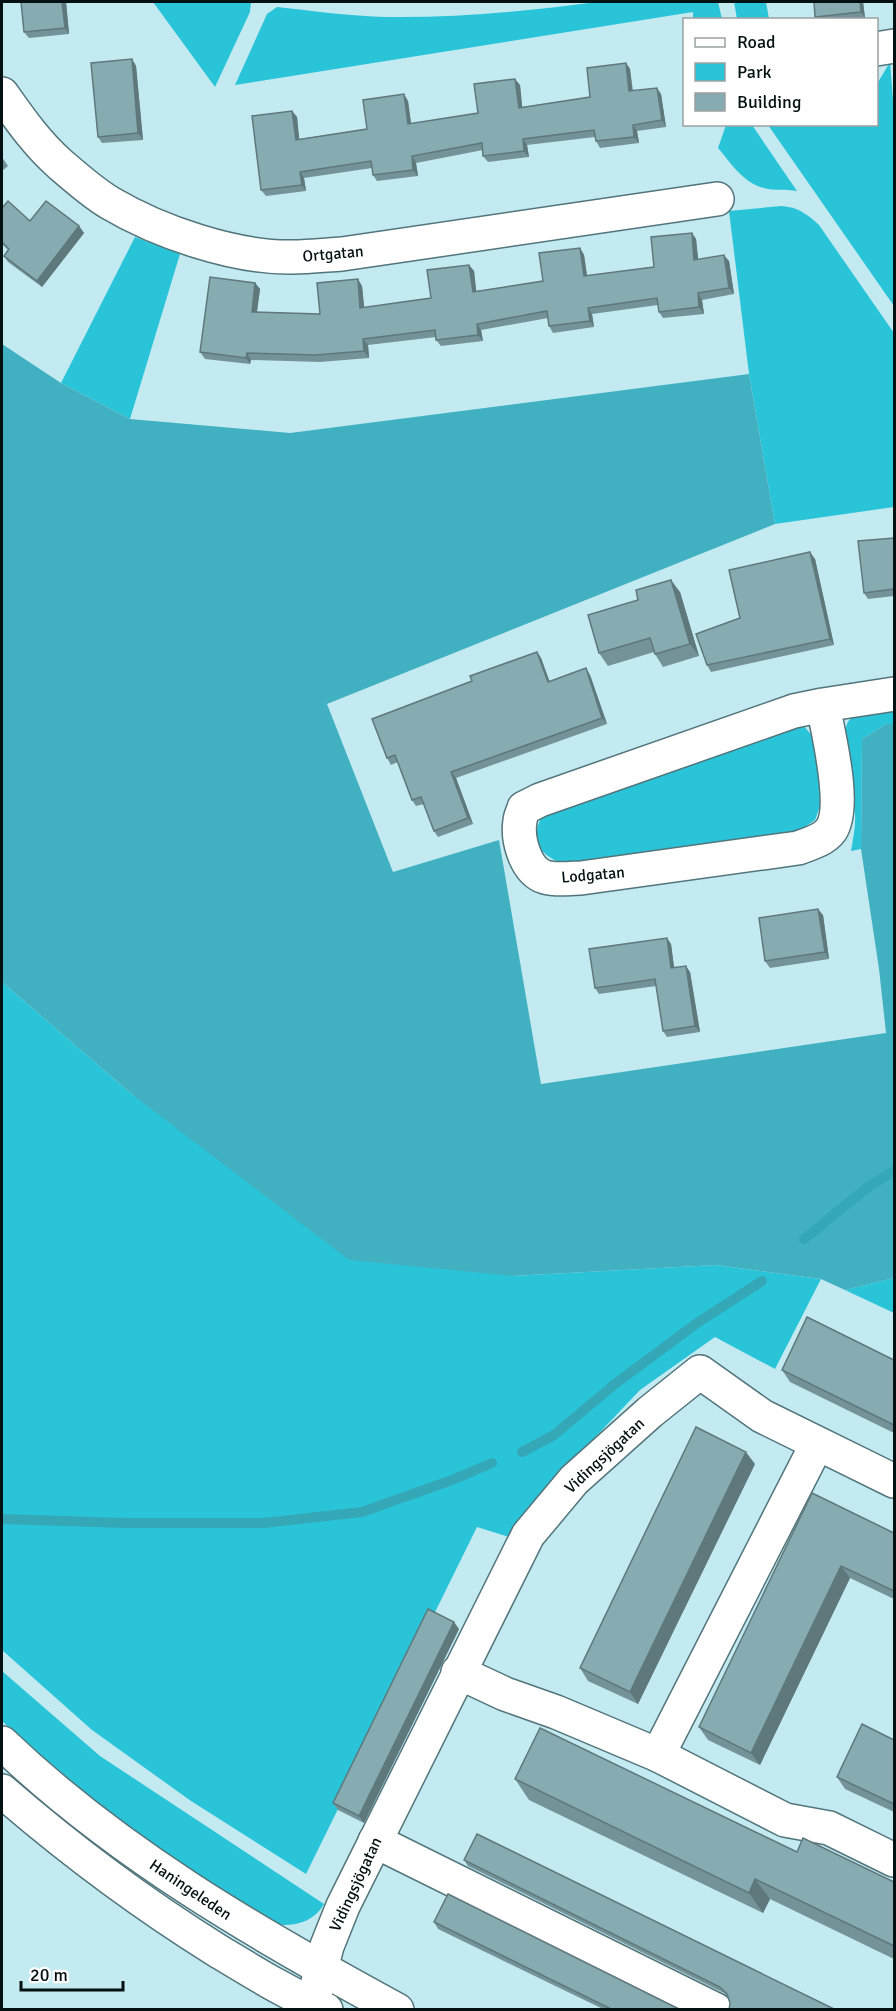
<svg xmlns="http://www.w3.org/2000/svg" width="896" height="2011" viewBox="0 0 896 2011" font-family="Signika,sans-serif">
<style>
.green{fill:#2ac4d9}
.forest{fill:#41b1c2}
.lines{fill:none;stroke-linecap:round;stroke-linejoin:round}
.stream{stroke:#35a8b8;stroke-width:10}
.minor-casing{stroke:#52757b;stroke-width:36}
.major-casing{stroke:#52757b;stroke-width:36}
.minor{stroke:#fff;stroke-width:33}
.major{stroke:#fff;stroke-width:33}
.wall{fill:#739398}
.shaded-wall{fill:#5e787c}
.building{fill:#86abb1;stroke:#5e787c;stroke-width:1.5}
.labels{text-anchor:middle;stroke-width:5;stroke-linejoin:round;paint-order:stroke}
.street-label{font-size:16px;fill:#041113;stroke:#fff}
</style>
<rect width="100%" height="100%" fill="#c4eaf1"/>
<g class="green">
<polygon points="153,2 251,2 250,12 215,87"/>
<path d="M 597,2 L 718,2 L 722,19 L 693,19 L 693,12 L 235,85 L 267,14 L 277,7 C 313,11 350,16 386,17 C 456,18 528,11 597,2 Z"/>
<polygon points="734,2 766,2 769,19 737,19"/>
<polygon points="890,62 894,112 894,306 768,125 876,124 877,84"/>
<path d="M 726,125 L 752,125 L 797,191 C 786,189 773,191 764,188 C 743,183 731,163 718,148 Z"/>
<path d="M 781,206 C 798,207 807,214 819,225 L 894,333 L 894,507 L 775,524 L 749,374 L 729,211 Z"/>
<polygon points="135,237 180,254 130,419 61,383"/>
<path d="M 894,705 L 894,724 L 886,724 L 862,739 L 861,849 L 851,851 C 853,839 856,825 855,814 C 853,794 838,738 848,722 C 856,710 881,708 894,705 Z"/>
<path d="M 803,725 L 814,738 L 823,798 L 815,820 L 796,833 L 571,866 C 540,858 526,841 545,811 Z"/>
<polygon points="2,982 134,1096 512,1276 716,1265 821,1279 775,1369 715,1337 640,1390 530,1506 509,1537 477,1527 306,1874 191,1801 92,1730 2,1650"/>
<polygon points="894,1278 894,1313 845,1290"/>
<path d="M 2,1671 L 100,1756 L 324,1904 C 314,1921 298,1926 278,1925 L 178,1864 L 69,1783 L 2,1721 Z"/>
</g>
<polygon class="forest" points="2,344 61,383 130,419 290,433 749,374 775,524 327,704 393,872 499,840 541,1084 886,1033 879,969 861,849 862,739 886,724 894,724 894,1278 845,1290 821,1279 716,1265 512,1276 349,1260 134,1096 2,982"/>
<g class="lines">
<g class="stream">
<polyline points="804,1239 868,1187 894,1171"/>
<polyline points="522,1452 554,1435 615,1384 697,1323 762,1281"/>
<polyline points="2,1519 126,1523 264,1523 362,1512 452,1480 492,1463"/>
</g>
<g class="minor-casing">
<g id="minor">
<polyline points="876,49 894,46"/>
<path d="M 2,94 C 19,118 37,144 60,164 C 75,177 93,193 110,203 C 159,232 235,258 292,257 C 309,257 326,255 342,254 L 717,199"/>
<path d="M 823,705 C 828,733 847,806 831,830 C 824,840 809,844 798,848 L 581,878 C 569,878 554,881 542,876 C 525,868 517,839 520,821 C 520,817 523,812 524,808 L 540,800 L 794,711 L 823,705 L 894,694"/>
<polyline points="458,1672 505,1694 556,1712 658,1755 785,1820 829,1828 894,1860"/>
<polyline points="658,1755 817,1444"/>
<polyline points="375,1841 716,2010"/>
<polyline points="311,2010 327,1946 343,1906 528,1535 574,1480 650,1412 700,1372 762,1416 894,1481"/>
</g>
</g>
<g class="major-casing">
<g id="major">
<path d="M 2,1743 C 117,1853 257,1934 397,2010"/>
<path d="M 2,1791 C 70,1850 141,1903 218,1951 C 253,1972 288,1994 326,2010"/>
</g>
</g>
<use href="#minor" class="minor"/>
<use href="#major" class="major"/>
</g>
<g class="wall">
<polygon points="21,2 66,2 69,34 29,38 24,32"/>
<polygon points="814,2 863,2 865,18 853,20 817,20 815,17"/>
<polygon points="132,59 136,66 143,140 102,143 98,137"/>
<polygon points="626,63 630,69 633,91 661,94 666,127 637,131 639,143 600,148 596,141 595,137 527,145 529,157 488,162 483,156 483,150 416,163 418,176 377,181 373,175 372,168 304,178 306,191 266,196 261,190 292,111 297,117 299,139 367,129 408,101 411,124 478,113 520,85 522,107 590,97"/>
<polygon points="2,157 8,166 2,171"/>
<polygon points="2,208 30,221 79,226 84,233 42,287 8,262 4,256 8,250 2,244"/>
<polygon points="692,233 696,239 698,260 729,261 734,294 702,300 704,314 663,318 659,312 658,305 592,314 594,327 553,333 549,326 548,318 481,330 483,341 441,346 436,340 436,337 368,345 369,358 320,362 251,360 250,364 205,359 200,352 255,283 260,289 257,312 320,314 362,286 364,308 431,298 469,265 474,271 476,291 543,281 580,248 584,255 587,276 654,267"/>
<polygon points="894,538 894,596 868,599 864,593"/>
<polygon points="815,559 834,645 711,672 707,665 740,618"/>
<polygon points="680,592 699,656 663,667 655,654 654,652 608,666 599,653 638,600"/>
<polygon points="537,652 541,658 549,681 590,675 607,724 456,778 473,824 438,837 434,831 424,804 416,806 412,800 398,762 391,765 387,758 472,681"/>
<polygon points="823,915 829,959 770,968 765,961"/>
<polygon points="671,944 674,968 690,972 700,1032 667,1037 663,1031 656,986 599,994 595,988"/>
<polygon points="894,1360 894,1433 790,1382 782,1370"/>
<polygon points="755,1464 638,1704 588,1681 580,1668"/>
<polygon points="812,1493 894,1533 894,1599 850,1578 760,1765 708,1740 699,1727"/>
<polygon points="459,1629 364,1823 338,1810 333,1803"/>
<polygon points="894,1740 894,1812 845,1789 837,1777"/>
<polygon points="515,1779 797,1852 894,1882 894,1959 770,1899 763,1913 529,1800"/>
<polygon points="464,1860 836,2010 730,2003 728,1997 724,1993 468,1866"/>
<polygon points="434,1922 681,2010 605,2010 438,1929"/>
</g>
<g class="shaded-wall">
<polygon points="62,2 66,2 69,34 65,28"/>
<polygon points="860,2 863,2 865,18 861,12"/>
<polygon points="132,59 136,66 143,140 138,133"/>
<polygon points="626,63 630,69 633,98 629,91"/>
<polygon points="515,79 520,85 523,114 519,108"/>
<polygon points="657,88 661,94 666,127 662,120"/>
<polygon points="404,94 408,101 412,130 408,124"/>
<polygon points="292,111 297,117 300,146 296,140"/>
<polygon points="633,125 637,131 639,143 634,137"/>
<polygon points="523,139 527,145 529,157 524,151"/>
<polygon points="412,156 416,163 418,176 413,170"/>
<polygon points="300,172 304,178 306,191 302,185"/>
<polygon points="79,226 84,233 42,287 37,281"/>
<polygon points="692,233 696,239 699,266 694,260"/>
<polygon points="580,248 584,255 588,282 584,276"/>
<polygon points="724,255 729,261 734,294 729,288"/>
<polygon points="469,265 474,271 477,298 473,292"/>
<polygon points="358,279 362,286 365,315 360,308"/>
<polygon points="255,283 260,289 256,318 252,312"/>
<polygon points="698,293 702,300 704,314 699,307"/>
<polygon points="588,308 592,314 594,327 590,321"/>
<polygon points="477,324 481,330 483,341 478,335"/>
<polygon points="363,339 368,345 369,358 364,351"/>
<polygon points="247,353 251,360 250,364 246,358"/>
<polygon points="810,552 815,559 834,645 830,639"/>
<polygon points="671,580 680,592 699,656 690,644"/>
<polygon points="537,652 541,658 552,688 548,682"/>
<polygon points="586,668 590,675 607,724 602,718"/>
<polygon points="451,772 456,778 473,824 468,818"/>
<polygon points="818,909 823,915 829,959 825,952"/>
<polygon points="667,938 671,944 675,974 671,968"/>
<polygon points="686,966 690,972 700,1032 695,1026"/>
<polygon points="746,1452 755,1464 638,1704 630,1692"/>
<polygon points="841,1566 850,1578 760,1765 751,1753"/>
<polygon points="454,1622 459,1629 364,1823 359,1816"/>
<polygon points="755,1879 770,1899 763,1913 749,1893"/>
</g>
<g class="building">
<polygon points="21,2 62,2 65,28 24,32"/>
<polygon points="814,2 860,2 861,12 815,17"/>
<polygon points="132,59 138,133 98,137 91,63"/>
<polygon points="626,63 629,91 657,88 662,120 633,125 634,137 596,141 594,130 523,139 524,151 483,156 482,143 412,156 413,170 373,175 371,161 300,172 302,185 261,190 252,116 292,111 296,140 367,129 363,100 404,94 408,124 478,113 474,84 515,79 519,108 590,97 587,68"/>
<polygon points="8,201 30,221 46,201 79,226 37,281 4,256 9,249 2,242 2,208"/>
<polygon points="692,233 694,260 724,255 729,288 698,293 699,307 659,312 657,298 588,308 590,321 549,326 547,311 477,324 478,335 436,340 435,330 363,339 364,351 316,355 247,353 246,358 200,352 210,277 255,283 252,312 320,314 317,283 358,279 360,308 431,298 427,270 469,265 473,292 543,281 539,253 580,248 584,276 654,267 651,237"/>
<polygon points="894,538 894,589 864,593 858,541"/>
<polygon points="810,552 830,639 707,665 696,634 740,618 729,570"/>
<polygon points="671,580 690,644 655,654 650,638 599,653 588,615 638,600 636,590"/>
<polygon points="537,652 548,682 586,668 602,718 451,772 468,818 434,831 421,797 412,800 395,755 387,758 372,719 472,681 470,676"/>
<polygon points="818,909 825,952 765,961 759,918"/>
<polygon points="667,938 671,968 686,966 695,1026 663,1031 655,979 595,988 589,949"/>
<polygon points="807,1317 894,1360 894,1425 782,1370"/>
<polygon points="696,1427 746,1452 630,1692 580,1668"/>
<polygon points="812,1493 894,1533 894,1591 841,1566 751,1753 699,1727"/>
<polygon points="428,1609 454,1622 359,1816 333,1803"/>
<polygon points="862,1724 894,1740 894,1804 837,1777"/>
<polygon points="540,1728 797,1852 803,1838 894,1882 894,1946 755,1879 749,1893 515,1779"/>
<polygon points="477,1834 836,2010 729,2010 730,2003 727,1994 720,1987 464,1860"/>
<polygon points="448,1894 681,2010 613,2010 434,1922"/>
</g>
<g class="labels">
<g class="street-label">
<text transform="translate(333 253) rotate(-5)" y="6">Ortgatan</text>
<text transform="translate(593 874) rotate(-5)" y="6">Lodgatan</text>
<text transform="translate(604 1455) rotate(-43)" y="6">Vidingsjögatan</text>
<text transform="translate(355 1884) rotate(-65)" y="6">Vidingsjögatan</text>
<text transform="translate(191 1889) rotate(34)" y="6">Haningeleden</text>
</g>
</g>
<rect width="896" height="2011" fill="none" stroke="#041113" stroke-width="6"/>
<rect x="683" y="18" width="195" height="108" fill="#ffffff" stroke="#9ba0a1" stroke-width="1.5"/>
<rect x="695" y="38" width="30" height="9" fill="#ffffff" stroke="#9ba0a1" stroke-width="1.5"/>
<text x="737" y="48" font-size="18" fill="#041113">Road</text>
<rect x="695" y="63" width="30" height="18" fill="#2ac4d9" stroke="#9ba0a1" stroke-width="1.5"/>
<text x="737" y="78" font-size="18" fill="#041113">Park</text>
<rect x="695" y="93" width="30" height="18" fill="#86abb1" stroke="#9ba0a1" stroke-width="1.5"/>
<text x="737" y="108" font-size="18" fill="#041113">Building</text>
<path d="M21 1981v9h102v-9" fill="none" stroke="#041113" stroke-width="3"/>
<text x="30" y="1981" font-size="18" fill="#041113" stroke="#ffffff" stroke-width="4.5" paint-order="stroke">20 m</text>
</svg>
